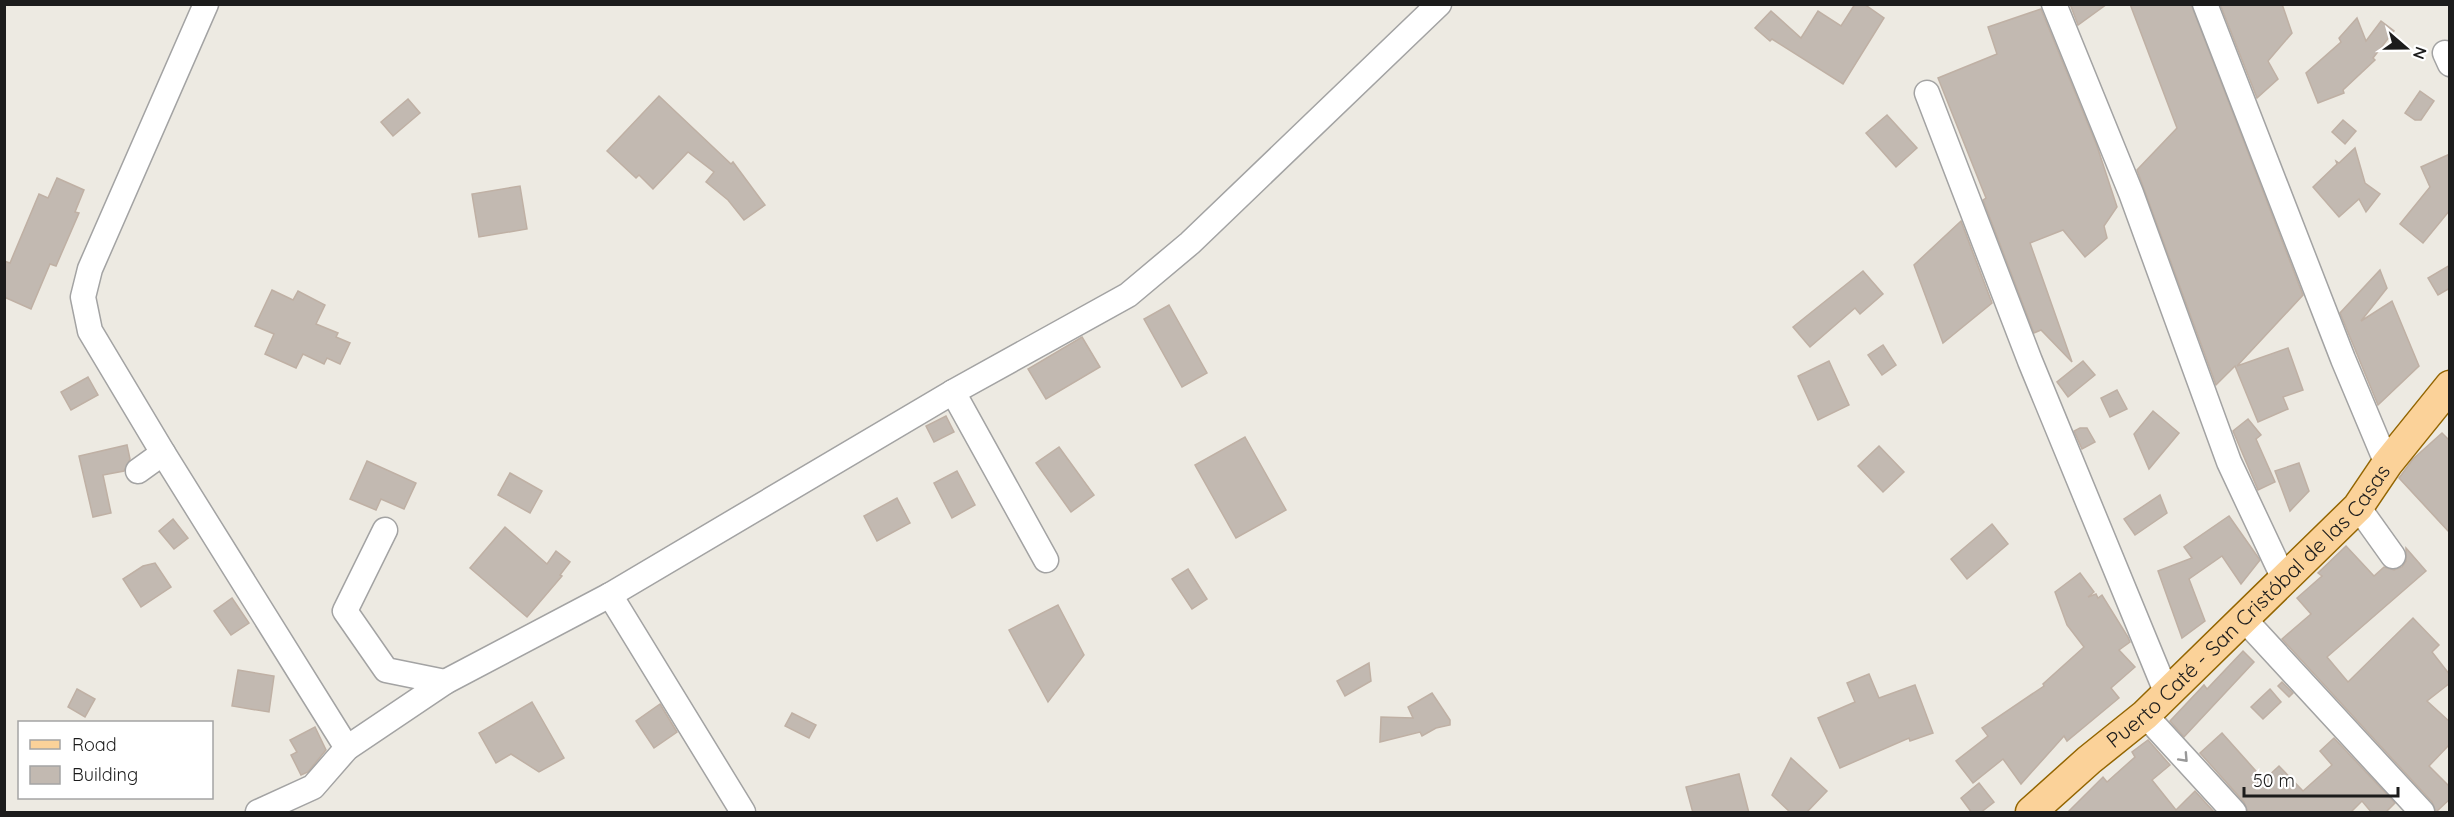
<svg xmlns="http://www.w3.org/2000/svg" width="2454" height="817" viewBox="0 0 2454 817" font-family="Quicksand,sans-serif">
<style>
.building{fill:#c2b9b1;stroke:#bfb0a4;stroke-width:1.5}
.lines{fill:none;stroke-linecap:round;stroke-linejoin:round}
.minor-casing{stroke:#a3a3a3;stroke-width:27}
.major-casing{stroke:#936501;stroke-width:33}
.minor{stroke:#fff;stroke-width:24}
.major{stroke:#fbd299;stroke-width:30}
.oneway{stroke:#999}
.labels{text-anchor:middle;stroke-width:4.5;stroke-linejoin:round;paint-order:stroke}
.street-label{font-size:21px;fill:#1c1c1c;stroke:#fff}
</style>
<rect width="100%" height="100%" fill="#edeae2"/>
<g class="building">
<polygon points="1855,4 1864,4 1884,18 1843,84 1772,39 1770,41 1755,28 1771,11 1801,38 1818,11 1841,26"/>
<polygon points="2070,4 2107,4 2078,25"/>
<polygon points="2130,4 2191,4 2303,295 2237,366 2288,348 2303,390 2283,397 2288,409 2258,422 2235,366 2216,385 2137,170 2177,128"/>
<polygon points="2220,4 2282,4 2292,33 2268,61 2278,79 2257,98"/>
<polygon points="2041,9 2097,146 2117,207 2104,226 2107,238 2085,257 2063,230 2030,243 2072,362 2041,330 2034,333 1983,200 1986,198 1938,78 1997,54 1988,27"/>
<polygon points="2357,18 2366,41 2381,21 2394,31 2373,58 2375,60 2343,90 2344,93 2318,103 2306,73 2341,42 2339,38"/>
<polygon points="2420,91 2434,101 2421,120 2415,120 2405,113"/>
<polygon points="659,96 731,164 733,162 765,205 744,220 728,200 706,182 714,172 688,152 653,189 639,175 636,178 607,151"/>
<polygon points="408,99 420,113 393,136 381,122"/>
<polygon points="1887,115 1917,148 1896,167 1866,133"/>
<polygon points="2343,120 2356,131 2345,144 2332,132"/>
<polygon points="2355,148 2365,183 2380,194 2366,212 2359,199 2339,217 2313,187 2337,164 2336,161 2339,163"/>
<polygon points="2450,154 2450,210 2423,243 2400,224 2430,187 2421,167"/>
<polygon points="57,178 84,190 75,212 79,213 56,266 50,264 31,309 4,297 4,261 10,263 39,194 48,198"/>
<polygon points="520,186 527,229 479,237 472,194"/>
<polygon points="1961,221 1992,303 1943,343 1914,265"/>
<polygon points="2450,265 2450,288 2438,295 2428,278"/>
<polygon points="2380,270 2387,288 2361,321 2392,301 2419,366 2378,405 2340,313"/>
<polygon points="1863,271 1883,294 1860,314 1855,308 1810,347 1793,327"/>
<polygon points="272,290 293,300 298,291 325,305 316,324 338,333 336,337 350,343 340,364 327,358 324,364 303,354 296,368 265,354 274,334 255,326"/>
<polygon points="1169,305 1207,373 1182,387 1144,319"/>
<polygon points="1082,337 1100,367 1046,399 1028,369"/>
<polygon points="1883,345 1896,365 1882,375 1868,355"/>
<polygon points="1829,361 1849,405 1818,420 1798,376"/>
<polygon points="2083,361 2095,375 2068,397 2057,382"/>
<polygon points="88,377 98,395 71,410 61,392"/>
<polygon points="2117,390 2127,409 2110,417 2101,398"/>
<polygon points="2153,411 2179,433 2149,469 2134,434"/>
<polygon points="946,416 954,432 934,442 926,426"/>
<polygon points="2248,419 2261,435 2256,439 2275,482 2258,490 2233,431"/>
<polygon points="2080,428 2087,428 2095,442 2082,449 2074,431"/>
<polygon points="2442,433 2450,441 2450,533 2399,478 2413,459"/>
<polygon points="1245,437 1286,510 1236,538 1195,465"/>
<polygon points="127,445 130,459 124,471 103,475 111,513 93,517 79,456"/>
<polygon points="1879,446 1904,472 1883,492 1858,466"/>
<polygon points="1059,447 1094,495 1071,512 1036,463"/>
<polygon points="367,461 416,483 404,509 381,499 376,510 350,499"/>
<polygon points="2299,463 2309,491 2290,511 2275,471"/>
<polygon points="957,471 975,505 952,518 934,483"/>
<polygon points="510,473 542,491 530,513 498,495"/>
<polygon points="2160,495 2167,513 2135,535 2124,519"/>
<polygon points="897,498 910,523 877,541 864,516"/>
<polygon points="2229,516 2260,560 2241,584 2222,556 2189,579 2205,621 2182,638 2158,571 2192,558 2184,547"/>
<polygon points="173,519 188,538 174,549 159,531"/>
<polygon points="1992,524 2008,544 1967,579 1951,559"/>
<polygon points="505,527 547,564 556,551 570,562 560,575 562,576 527,617 470,568"/>
<polygon points="2346,546 2374,576 2384,567 2394,570 2402,567 2406,561 2406,548 2426,571 2327,657 2348,682 2413,618 2439,645 2432,652 2450,675 2450,683 2427,701 2450,722 2450,744 2429,766 2450,787 2450,799 2436,812 2432,802 2282,639 2311,614 2297,598 2322,576 2318,573"/>
<polygon points="155,563 171,587 141,607 123,579 143,566"/>
<polygon points="1188,569 1207,599 1192,609 1172,579"/>
<polygon points="2080,573 2094,592 2088,597 2096,594 2098,598 2102,595 2128,637 2130,642 2119,650 2135,667 2111,688 2119,698 2067,741 2064,736 2021,784 2003,759 1973,783 1956,761 1988,736 1982,728 2044,686 2043,684 2084,647 2067,625 2055,592"/>
<polygon points="232,598 249,623 231,635 214,611"/>
<polygon points="1058,605 1084,655 1048,702 1009,630"/>
<polygon points="2243,651 2254,662 2184,737 2170,721 2204,685 2207,689"/>
<polygon points="1369,663 1371,681 1345,696 1337,681"/>
<polygon points="238,670 274,676 269,712 232,706"/>
<polygon points="1869,674 1879,698 1915,685 1933,733 1910,741 1909,738 1840,768 1818,718 1855,702 1847,683"/>
<polygon points="2282,682 2293,693 2289,697 2278,686"/>
<polygon points="77,689 95,699 85,717 68,707"/>
<polygon points="2270,689 2281,702 2263,719 2251,707"/>
<polygon points="1432,693 1450,720 1450,725 1436,728 1422,736 1420,732 1380,742 1381,717 1413,718 1408,707"/>
<polygon points="532,702 564,758 539,772 511,754 496,763 479,733"/>
<polygon points="660,704 677,732 654,748 636,721"/>
<polygon points="792,713 816,725 809,738 785,726"/>
<polygon points="315,727 326,750 308,772 301,775 291,755 297,752 290,740"/>
<polygon points="2222,733 2264,780 2279,766 2303,791 2332,765 2320,751 2334,738 2395,803 2385,813 2372,813 2362,801 2350,813 2248,813 2244,802 2200,753"/>
<polygon points="2148,740 2170,765 2152,780 2176,810 2195,791 2215,813 2067,813 2103,777 2107,782 2135,757 2132,752"/>
<polygon points="1791,758 1827,791 1806,813 1791,813 1772,795"/>
<polygon points="1739,774 1749,813 1693,813 1686,787"/>
<polygon points="1979,783 1994,802 1980,813 1972,813 1961,798"/>
</g>
<g class="lines">
<g class="minor-casing">
<g id="minor">
<polyline points="206,4 90,269 83,297 90,331 163,453 347,748"/>
<polyline points="2054,4 2131,193 2229,462 2284,579"/>
<polyline points="2205,4 2343,359 2387,464"/>
<polyline points="2445,53 2450,64"/>
<polyline points="1927,93 2030,361 2167,694"/>
<polyline points="953,392 1046,560"/>
<polyline points="138,471 163,453"/>
<polyline points="2358,507 2393,556"/>
<polyline points="385,530 345,611 386,670 445,682"/>
<polyline points="610,595 743,812"/>
<polyline points="2243,618 2422,812"/>
<polyline points="2145,715 2234,812"/>
<polyline points="258,812 313,787 347,748 445,682 610,595 953,392 1128,295 1190,243 1439,4"/>
</g>
</g>
<g class="major-casing">
<g id="major">
<path id="s1" d="M 2031,812 L 2089,760 L 2145,715 L 2358,507 L 2387,464 L 2450,386"/>
</g>
</g>
<use href="#minor" class="minor"/>
<use href="#major" class="major"/>
</g>
<defs><path id="oneway-chevron" d="M-2-3.5L2.5 0L-2 3.5" fill="none" stroke-width="1.6" stroke-linecap="round" stroke-linejoin="round" transform="scale(1.5)"/></defs>
<use class="oneway" href="#oneway-chevron" transform="translate(2184 758) rotate(47)"/>
<g class="labels">
<g class="street-label">
<text dy="7" stroke="none"><textPath href="#s1" startOffset="300">Puerto Caté - San Cristóbal de las Casas</textPath></text>
</g>
</g>
<rect width="2454" height="817" fill="none" stroke="#1c1c1c" stroke-width="12"/>
<rect x="18" y="721" width="195" height="78" fill="#ffffff" stroke="#a4a4a4" stroke-width="1.5"/>
<rect x="30" y="740" width="30" height="9" fill="#fbd299" stroke="#a4a4a4" stroke-width="1.5"/>
<text x="72" y="751" font-size="18" fill="#1c1c1c">Road</text>
<rect x="30" y="766" width="30" height="18" fill="#c2b9b1" stroke="#a4a4a4" stroke-width="1.5"/>
<text x="72" y="781" font-size="18" fill="#1c1c1c">Building</text>
<g transform="translate(2406 48) rotate(110)" stroke="#ffffff" stroke-width="4.5" paint-order="stroke">
<path d="M0-4.5L10 22L0 15L-10 22Z" fill="#1c1c1c"/>
<text y="-9" font-size="16" font-weight="bold" text-anchor="middle" fill="#1c1c1c">N</text>
</g>
<path d="M2244 787v9h154v-9" fill="none" stroke="#1c1c1c" stroke-width="3"/>
<text x="2253" y="787" font-size="18" fill="#1c1c1c" stroke="#ffffff" stroke-width="4.5" paint-order="stroke">50 m</text>
</svg>
